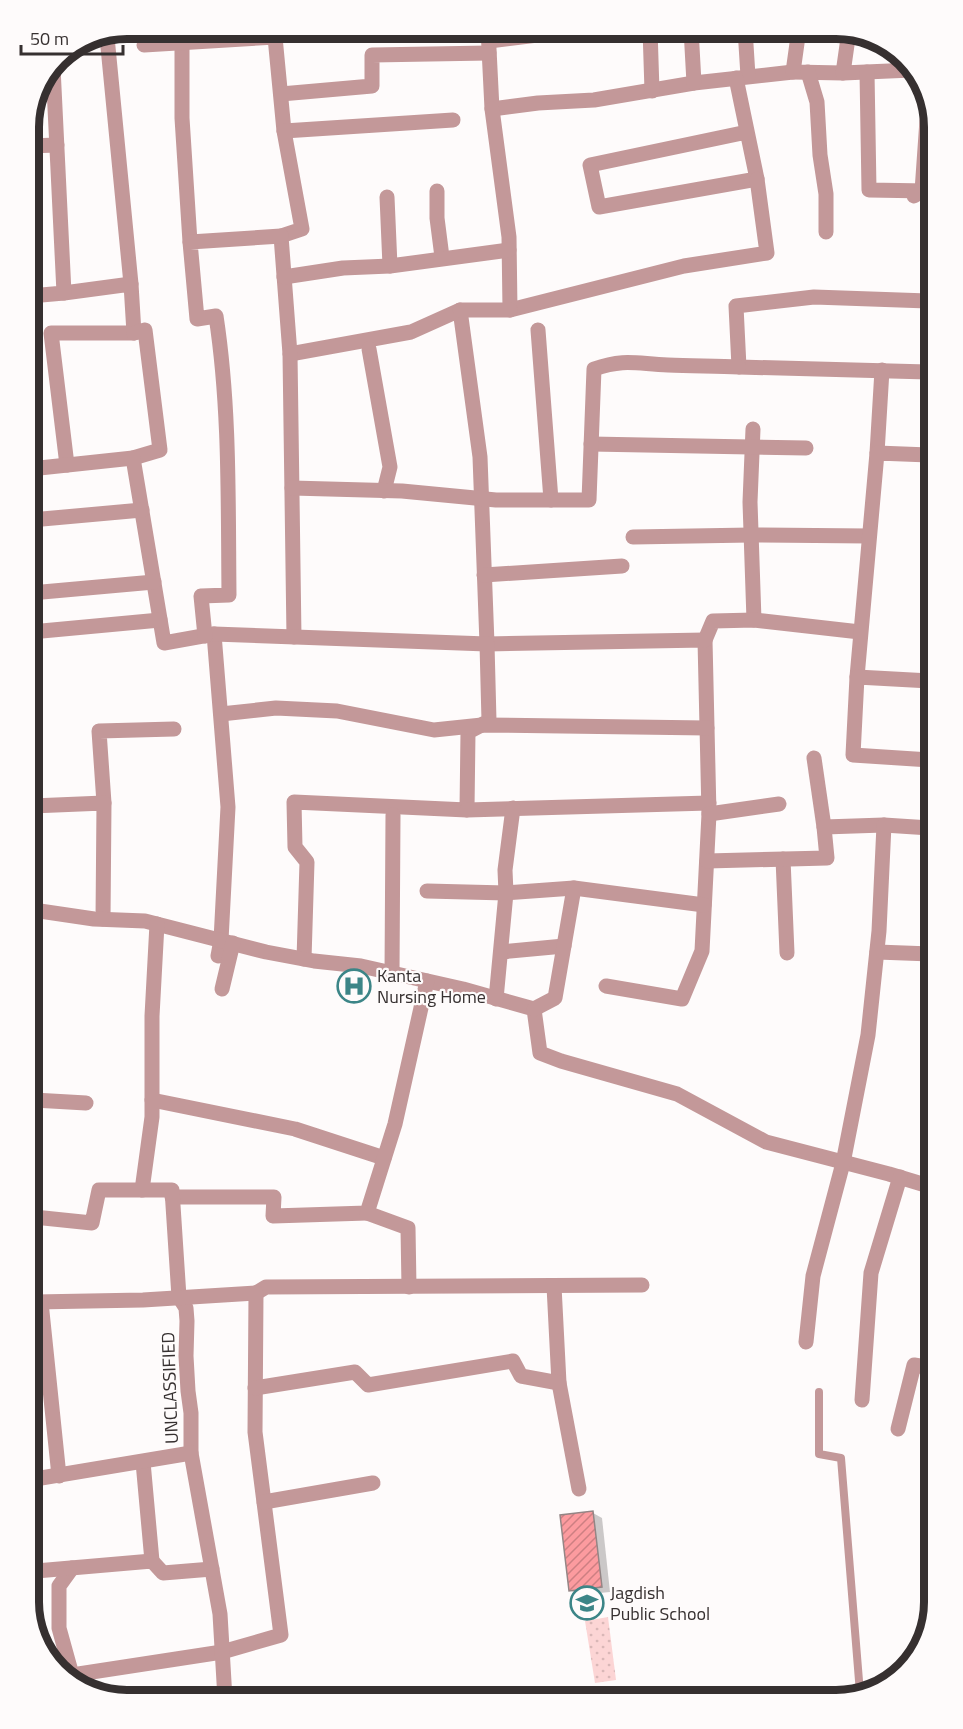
<svg xmlns="http://www.w3.org/2000/svg" width="963" height="1729" viewBox="0 0 963 1729" font-family="'Titillium Web',sans-serif">
<style>
.grass{fill:url(#grass-dots)}
.shadow{fill:#0003}
.building{fill:url(#building-hatch);stroke:#948585;stroke-width:1.5}
.lines{fill:none;stroke-linecap:round;stroke-linejoin:round}
.lane{stroke:#c39899;stroke-width:8}
.street{stroke:#c39899;stroke-width:15}
.labels{text-anchor:middle;stroke-width:4.5;stroke-linejoin:round;paint-order:stroke}
.poi-label{font-size:18px;fill:#363030;stroke:#fefbfb;text-anchor:start}
.street-label{font-size:18px;fill:#363030;stroke:#fefbfb}
.rim{fill:none;stroke:#363030;stroke-width:8}
</style>
<defs>
<pattern id="grass-dots" width="8" height="8" patternUnits="userSpaceOnUse" patternTransform="scale(1.5)"><rect width="8" height="8" fill="#fcd5d5"/><path d="M2 2h.1M6 6h.1" fill="none" stroke="#d9b7b7" stroke-width="1.8" stroke-linecap="round"/></pattern>
<pattern id="building-hatch" width="6" height="6" patternUnits="userSpaceOnUse" patternTransform="scale(1.5)"><rect width="6" height="6" fill="#fc9b9f"/><path d="M-1 1l2-2M0 6l6-6M5 7l2-2" fill="none" stroke="#cd7f82"/></pattern>
</defs>
<rect width="100%" height="100%" fill="#fefbfb"/>
<polygon class="grass" points="608,1617 616,1680 595,1683 585,1621"/>
<g class="shadow">
<polygon points="364,976 370,979 364,998 346,992"/>
<polygon points="593,1513 602,1518 610,1592 579,1595 570,1590"/>
</g>
<g class="building">
<polygon points="350,970 365,974 359,996 344,992"/>
<polygon points="593,1511 602,1587 569,1591 560,1515"/>
<polygon points="271,1692 272,1699 249,1699 249,1696"/>
</g>
<g class="lines">
<polyline class="lane" points="819,1392 819,1454 841,1458 860,1693"/>
<g class="street">
<polyline points="186,29 182,43 182,118 190,242"/>
<polyline points="488,29 492,109 538,103 594,100 694,83 793,72"/>
<polyline points="650,29 652,91"/>
<polyline points="691,29 694,83"/>
<polyline points="745,29 748,76"/>
<polyline points="799,29 793,72 843,73"/>
<polyline points="849,31 843,73 912,70"/>
<polyline points="107,37 131,284"/>
<polyline points="489,41 586,29"/>
<polyline points="144,45 275,37 284,131"/>
<polyline points="808,72 817,102 820,155 826,194 826,232"/>
<polyline points="867,72 869,190 927,191"/>
<polyline points="736,78 757,179 599,207 590,165 747,132"/>
<polyline points="281,94 372,86 372,55 489,53"/>
<polyline points="492,109 509,237 510,310 684,266 767,253 757,179"/>
<polyline points="453,120 284,131 302,229 281,236 290,354 411,332 460,310 480,457 487,644 705,640 709,814 702,951 682,999 606,986"/>
<polyline points="29,146 57,145"/>
<polyline points="437,191 437,218 442,257"/>
<polyline points="914,196 922,191 927,120"/>
<polyline points="387,197 390,266"/>
<polyline points="284,277 343,268 390,266 509,250"/>
<polyline points="64,293 131,284 134,333 51,333 67,465"/>
<polyline points="30,296 64,293 53,67"/>
<polyline points="928,301 814,297 736,306 739,367 928,372"/>
<polyline points="460,310 510,310"/>
<polyline points="538,330 551,500"/>
<polyline points="369,349 390,467 384,491"/>
<polyline points="290,354 294,637"/>
<polyline points="753,429 750,502 754,620"/>
<polyline points="591,444 806,448"/>
<polyline points="877,453 882,370"/>
<polyline points="133,458 160,450 145,330 134,333"/>
<polyline points="30,469 133,458 164,643 214,634 228,807 221,940 218,956"/>
<path d="M 292,488 L 402,491 L 496,500 L 589,500 L 594,369 C 625,358 637,364 668,365 C 692,366 716,366 739,367"/>
<polyline points="31,520 142,510"/>
<polyline points="633,537 751,535 868,536"/>
<polyline points="484,575 622,566"/>
<polyline points="31,593 154,582"/>
<polyline points="31,632 160,620"/>
<polyline points="214,634 487,644 489,721 468,732 467,810 294,802 295,847 307,862 304,959"/>
<path d="M 205,636 L 201,596 L 229,595 C 228,502 230,408 216,316 L 197,319 L 190,242 L 281,236"/>
<polyline points="705,640 713,621 754,620 860,632"/>
<polyline points="857,677 877,453 929,455"/>
<polyline points="930,681 857,677 853,755 930,760"/>
<polyline points="221,714 276,708 337,711 434,730 482,725 707,728"/>
<polyline points="814,758 824,827"/>
<polyline points="104,803 99,731 174,729"/>
<polyline points="32,806 104,803 103,919"/>
<polyline points="467,810 709,803"/>
<polyline points="709,814 779,804"/>
<polyline points="783,859 787,953"/>
<polyline points="707,861 827,858 824,827 884,825"/>
<polyline points="427,891 506,893 574,888"/>
<polyline points="33,910 94,919 145,921 266,952 314,961 361,966 463,989 534,1009 540,1053 561,1061 677,1094 766,1142 889,1174 932,1187"/>
<polyline points="501,952 564,946"/>
<polyline points="877,952 931,954"/>
<polyline points="392,973 393,815"/>
<polyline points="222,989 233,943"/>
<polyline points="496,999 506,893 505,870 513,808"/>
<polyline points="534,1009 555,998 574,888 704,905"/>
<polyline points="34,1100 86,1103"/>
<polyline points="152,1100 295,1129 384,1158"/>
<polyline points="142,1190 152,1117 152,1016 157,924"/>
<polyline points="172,1197 274,1197 273,1216 367,1213 395,1124 427,981"/>
<polyline points="367,1213 408,1228 409,1287"/>
<polyline points="34,1217 92,1223 99,1190 172,1190 179,1297 186,1308 187,1321 186,1356 188,1391 191,1413 191,1453"/>
<polyline points="554,1286 559,1383 579,1489"/>
<polyline points="256,1293 266,1287 642,1285"/>
<polyline points="35,1302 143,1300 256,1293 255,1432 281,1635 222,1652 72,1675 59,1628 59,1586 72,1568"/>
<polyline points="41,1302 59,1476"/>
<polyline points="806,1342 813,1276 843,1163 868,1035 879,931 884,825 930,828"/>
<polyline points="255,1388 355,1372 368,1385 513,1361 521,1376 559,1383"/>
<polyline points="862,1400 871,1273 900,1177"/>
<polyline points="898,1429 914,1365 932,1368 933,1363"/>
<polyline points="143,1462 152,1561"/>
<polyline points="35,1479 191,1453 220,1614 225,1699"/>
<polyline points="264,1502 373,1483"/>
<polyline points="36,1571 152,1561 163,1573 212,1569"/>
</g>
</g>
<defs>
<g id="hospital-ring" transform="scale(1.725)"><circle r="9.5" fill="#fefbfb" stroke="#3c8587" stroke-width="1.5"/><path d="M-5-5h3v3.5h4V-5h3V5h-3V1.5h-4V5h-3Z" fill="#3c8587"/></g>
<g id="school-ring" transform="scale(1.725)"><circle r="9.5" fill="#fefbfb" stroke="#3c8587" stroke-width="1.5"/><path d="M0-5L7-2L0 1L-7-2ZM-4 1L0 2.5L4 1V4Q0 6-4 4Z" fill="#3c8587"/></g>
</defs>
<g fill-rule="evenodd">
<use href="#hospital-ring" x="354" y="986"/>
<use href="#school-ring" x="587" y="1603"/>
</g>
<g class="labels">
<g class="poi-label">
<text x="377" y="982">Kanta<tspan x="377" dy="21">Nursing Home</tspan></text>
<text x="610" y="1599">Jagdish<tspan x="610" dy="21">Public School</tspan></text>
</g>
<g class="street-label">
<text transform="translate(170 1388) rotate(-92)" y="6">UNCLASSIFIED</text>
</g>
</g>
<path d="M0 0H963V1729H0ZM127 39H836A88 88 0 0 1 924 127V1602A88 88 0 0 1 836 1690H127A88 88 0 0 1 39 1602V127A88 88 0 0 1 127 39Z" fill="#fefbfb" fill-rule="evenodd"/>
<path class="rim" d="M127 39H836A88 88 0 0 1 924 127V1602A88 88 0 0 1 836 1690H127A88 88 0 0 1 39 1602V127A88 88 0 0 1 127 39Z"/>
<path d="M21 45v9h102v-9" fill="none" stroke="#363030" stroke-width="3"/>
<text x="30" y="45" font-size="18" fill="#363030" stroke="#fefbfb" stroke-width="4.5" paint-order="stroke">50 m</text>
</svg>
